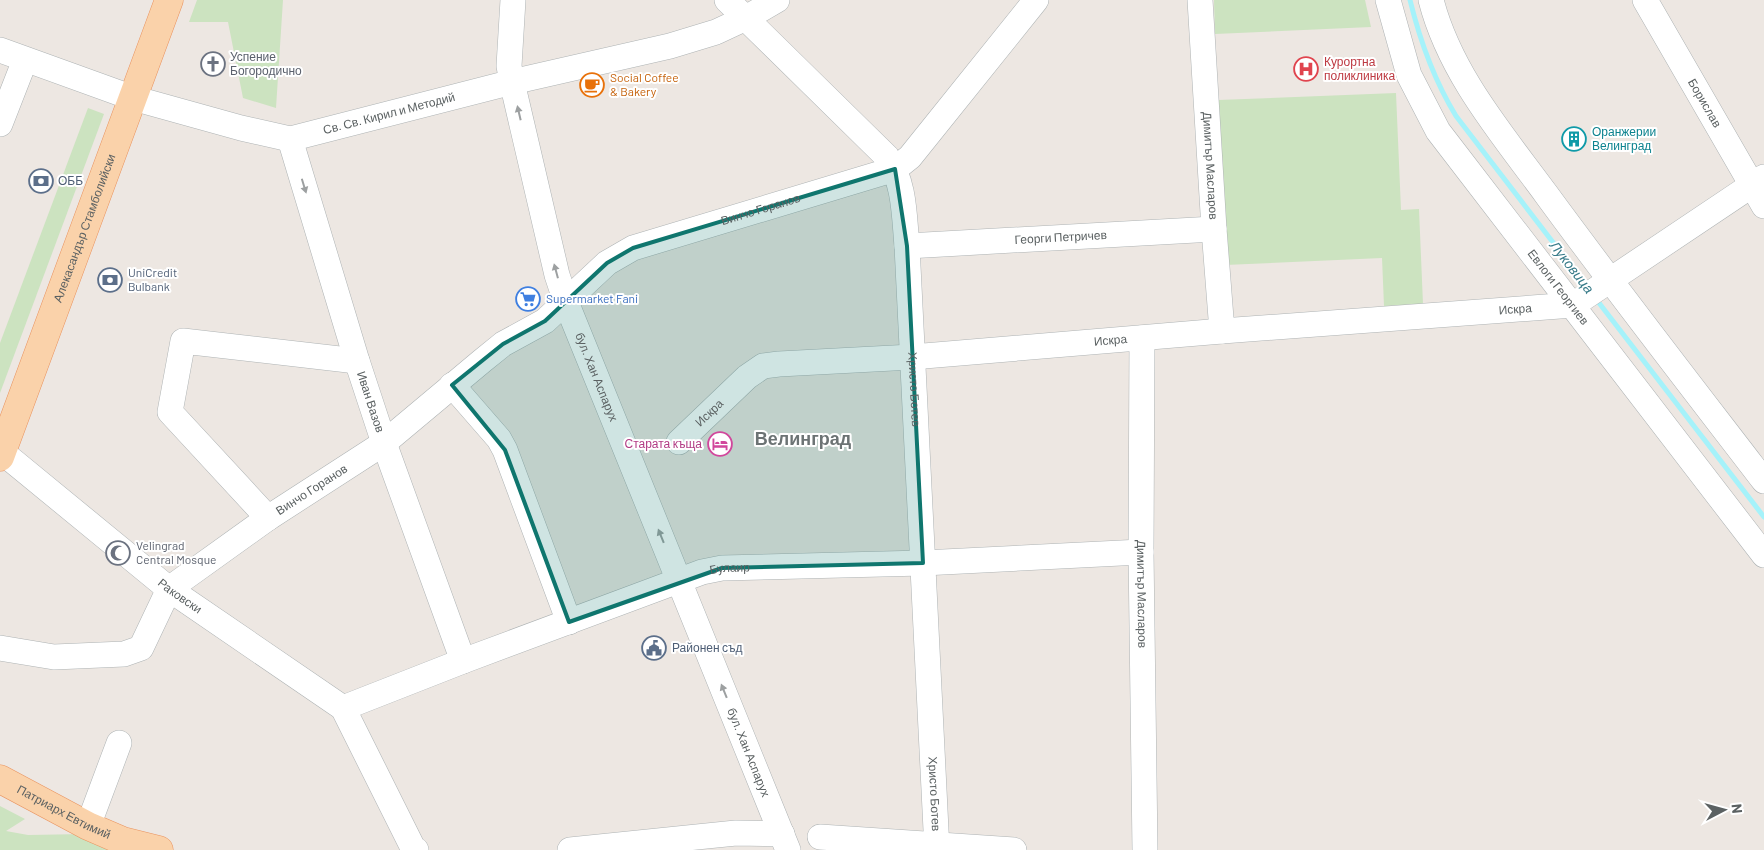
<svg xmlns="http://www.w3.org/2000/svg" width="1764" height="850" viewBox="0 0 1764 850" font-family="Barlow,sans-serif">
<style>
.green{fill:#cce3c0}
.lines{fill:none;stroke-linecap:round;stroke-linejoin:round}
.stream{stroke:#a5f2fa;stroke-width:5}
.minor-casing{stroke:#aeb3b4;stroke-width:26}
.major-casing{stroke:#e9935f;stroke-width:29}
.minor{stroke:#fff;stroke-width:25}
.major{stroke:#fad2aa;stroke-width:28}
.oneway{fill:#9da0a1}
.marked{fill:#0f766e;fill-opacity:0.2;stroke:#0f766e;stroke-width:4;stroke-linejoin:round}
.labels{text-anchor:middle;stroke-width:4;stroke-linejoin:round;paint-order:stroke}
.worship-label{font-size:12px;fill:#5b616d;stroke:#fff;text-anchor:start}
.health-label{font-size:12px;fill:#be3a42;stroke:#fff;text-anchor:start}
.food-label{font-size:12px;fill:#c56008;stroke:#fff;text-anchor:start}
.street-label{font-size:12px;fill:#5b6162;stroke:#fff}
.culture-label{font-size:12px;fill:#0d838f;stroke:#fff;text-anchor:start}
.service-label{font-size:12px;fill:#4e5e75;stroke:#fff;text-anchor:start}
.shop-label{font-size:12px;fill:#366cbe;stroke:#fff;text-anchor:start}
.hotel-label{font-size:12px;fill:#b23c85;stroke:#fff;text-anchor:end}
.water-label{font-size:14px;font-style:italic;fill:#387b89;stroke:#fff}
.district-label{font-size:18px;font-weight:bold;fill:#6c7374;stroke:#fff}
</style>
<rect width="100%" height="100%" fill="#ede7e2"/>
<g class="green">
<polygon points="197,0 283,0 276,108 243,98 228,22 189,22"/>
<polygon points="1214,0 1365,0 1371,27 1215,34"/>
<polygon points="1396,93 1401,210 1419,209 1423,304 1384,306 1382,258 1225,265 1218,100"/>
<polygon points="88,108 104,114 0,393 0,343"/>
<polygon points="0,806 25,819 6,831 28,835 85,834 137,850 0,850"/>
</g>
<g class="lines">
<g class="stream">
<path d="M 1410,0 C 1420,41 1434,80 1456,116 L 1588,288"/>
<polyline points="1596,299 1764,517"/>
</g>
<g class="minor-casing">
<g id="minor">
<path id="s1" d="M 513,0 L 509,66 L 512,82 L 557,275 L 566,302 L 788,850"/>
<path id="s2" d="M 727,0 L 887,157 C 905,183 904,215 907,246 L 937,850"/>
<path id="s3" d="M 1200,0 L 1214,229 L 1222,331"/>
<path id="s4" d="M 1388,0 L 1409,75 L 1438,131 L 1764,555"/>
<path d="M 1431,0 C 1450,74 1502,134 1546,194 C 1617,291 1691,386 1764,481"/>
<path id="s5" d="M 1645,0 L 1764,206"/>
<path id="s6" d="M 0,50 L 133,98 L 241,128 L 290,139 L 512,82 L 670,46 L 716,32 L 746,18 L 777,0"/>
<polyline points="0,124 25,60"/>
<path id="s7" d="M 290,139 L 357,361 L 384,443 L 463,661"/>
<path id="s8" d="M 907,246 L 1214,229"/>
<path id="s9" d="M 1142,338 L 1141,552 L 1145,850"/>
<polyline points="452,385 499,439 505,450 569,622"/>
<path id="s10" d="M 679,442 L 747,377 L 763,366 L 779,364 L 912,357 L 1222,331 L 1573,305 L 1764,177"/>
<path id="s11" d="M 2,452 L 169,589 L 343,708 L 413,848 L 416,850"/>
<polyline points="268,518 170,412 183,341 357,361"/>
<path id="s12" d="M 0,648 L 54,657 L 124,654 L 141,648 L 169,589 L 268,518 L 384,443 L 482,361 L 503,344 L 545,321 L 607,263 L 633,248 L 895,169 L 910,157 L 1036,0"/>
<path id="s13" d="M 343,708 L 463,661 L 702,572 L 722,568 L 923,563 L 1141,552"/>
<polyline points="88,826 119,743"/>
<polyline points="820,837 1014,850"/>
<polyline points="570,850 736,833 782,834"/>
</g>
</g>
<g class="major-casing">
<g id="major">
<path id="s14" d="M 0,457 L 169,0"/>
<path id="s15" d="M 0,779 L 88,826 L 123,841 L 159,850"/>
</g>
</g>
<use href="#minor" class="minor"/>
<use href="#major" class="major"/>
</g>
<defs><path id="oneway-solid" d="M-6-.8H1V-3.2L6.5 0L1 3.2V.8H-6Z" transform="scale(1.25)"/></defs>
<g class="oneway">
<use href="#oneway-solid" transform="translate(519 113) rotate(-103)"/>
<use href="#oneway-solid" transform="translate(304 186) rotate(73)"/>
<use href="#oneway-solid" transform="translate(556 271) rotate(-105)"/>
<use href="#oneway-solid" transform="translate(661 536) rotate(-112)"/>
<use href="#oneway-solid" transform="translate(724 691) rotate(-112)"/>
</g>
<path class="marked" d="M 895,169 L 907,246 L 923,563 L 722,568 L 569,622 L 505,450 L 452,385 L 503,344 L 545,321 L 607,263 L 633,248 Z"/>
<defs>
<g id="church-ring" transform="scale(1.25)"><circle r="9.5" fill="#fff" stroke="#6b7280" stroke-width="1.5"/><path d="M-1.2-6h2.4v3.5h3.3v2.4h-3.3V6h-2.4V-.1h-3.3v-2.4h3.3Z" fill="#6b7280"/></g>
<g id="hospital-ring" transform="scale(1.25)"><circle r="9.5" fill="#fff" stroke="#e0444e" stroke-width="1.5"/><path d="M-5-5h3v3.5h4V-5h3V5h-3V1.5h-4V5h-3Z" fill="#e0444e"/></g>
<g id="cafe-ring" transform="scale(1.25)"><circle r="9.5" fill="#fff" stroke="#e8710a" stroke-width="1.5"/><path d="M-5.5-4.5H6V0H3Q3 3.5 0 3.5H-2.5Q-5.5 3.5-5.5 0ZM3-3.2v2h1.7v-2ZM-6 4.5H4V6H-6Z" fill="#e8710a"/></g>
<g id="building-ring" transform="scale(1.25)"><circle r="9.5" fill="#fff" stroke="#0f9aa8" stroke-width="1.5"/><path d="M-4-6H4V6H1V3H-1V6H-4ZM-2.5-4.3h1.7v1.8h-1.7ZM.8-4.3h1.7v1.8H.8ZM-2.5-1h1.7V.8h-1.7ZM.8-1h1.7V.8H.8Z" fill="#0f9aa8"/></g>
<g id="bank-ring" transform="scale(1.25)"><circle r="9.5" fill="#fff" stroke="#5c6f8a" stroke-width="1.5"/><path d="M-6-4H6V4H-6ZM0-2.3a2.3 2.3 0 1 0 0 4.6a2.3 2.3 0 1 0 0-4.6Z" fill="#5c6f8a"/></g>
<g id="supermarket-ring" transform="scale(1.25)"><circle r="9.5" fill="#fff" stroke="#3f7fe0" stroke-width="1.5"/><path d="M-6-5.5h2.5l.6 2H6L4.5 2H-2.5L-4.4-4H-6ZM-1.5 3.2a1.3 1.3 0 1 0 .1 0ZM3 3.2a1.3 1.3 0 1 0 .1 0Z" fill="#3f7fe0"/></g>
<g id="hotel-ring" transform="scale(1.25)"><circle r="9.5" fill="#fff" stroke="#d1479c" stroke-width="1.5"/><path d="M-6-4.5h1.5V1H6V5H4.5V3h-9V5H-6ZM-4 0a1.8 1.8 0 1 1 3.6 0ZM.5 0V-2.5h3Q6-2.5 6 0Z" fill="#d1479c"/></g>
<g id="mosque-ring" transform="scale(1.25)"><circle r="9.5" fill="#fff" stroke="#6b7280" stroke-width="1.5"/><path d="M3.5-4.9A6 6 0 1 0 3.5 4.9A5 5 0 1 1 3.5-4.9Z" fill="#6b7280"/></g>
<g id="civic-ring" transform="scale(1.25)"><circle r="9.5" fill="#fff" stroke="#5c6f8a" stroke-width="1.5"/><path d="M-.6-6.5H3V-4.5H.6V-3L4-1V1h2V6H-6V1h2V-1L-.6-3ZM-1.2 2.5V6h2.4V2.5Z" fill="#5c6f8a"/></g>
</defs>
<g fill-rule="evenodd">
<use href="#church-ring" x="213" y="64"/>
<use href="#hospital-ring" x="1306" y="69"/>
<use href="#cafe-ring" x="592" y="85"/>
<use href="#building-ring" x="1574" y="139"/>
<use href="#bank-ring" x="41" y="181"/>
<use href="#bank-ring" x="110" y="280"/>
<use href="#supermarket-ring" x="528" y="299"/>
<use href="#hotel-ring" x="720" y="444"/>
<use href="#mosque-ring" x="118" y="553"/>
<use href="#civic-ring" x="654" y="648"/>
</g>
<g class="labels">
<g class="worship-label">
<text x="230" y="61">Успение<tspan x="230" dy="14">Богородично</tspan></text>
<text x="136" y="550">Velingrad<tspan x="136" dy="14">Central Mosque</tspan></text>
</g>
<g class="health-label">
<text x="1324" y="66">Курортна<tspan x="1324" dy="14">поликлиника</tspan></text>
</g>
<g class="food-label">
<text x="610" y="82">Social Coffee<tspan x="610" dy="14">&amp; Bakery</tspan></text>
</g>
<g class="street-label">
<text dy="4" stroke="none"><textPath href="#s5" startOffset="119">Борислав</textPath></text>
<text dy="4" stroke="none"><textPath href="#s6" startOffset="406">Св. Св. Кирил и Методий</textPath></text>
<text dy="4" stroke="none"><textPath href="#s3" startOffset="166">Димитър Масларов</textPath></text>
<text dy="4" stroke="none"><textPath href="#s12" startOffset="919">Винчо Горанов</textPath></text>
<text dy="4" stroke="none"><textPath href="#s14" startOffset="244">Алекасандър Стамболийски</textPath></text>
<text dy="4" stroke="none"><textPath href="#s8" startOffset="154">Георги Петричев</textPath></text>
<text dy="4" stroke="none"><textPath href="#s4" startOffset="338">Евлоги Георгиев</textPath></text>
<text dy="4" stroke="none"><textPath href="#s10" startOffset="868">Искра</textPath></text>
<text dy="4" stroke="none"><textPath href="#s10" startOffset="462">Искра</textPath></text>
<text dy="4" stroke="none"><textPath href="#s1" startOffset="390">бул. Хан Аспарух</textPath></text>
<text dy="4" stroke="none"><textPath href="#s2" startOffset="460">Христо Ботев</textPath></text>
<text dy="4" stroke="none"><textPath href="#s7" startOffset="275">Иван Вазов</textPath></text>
<text dy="4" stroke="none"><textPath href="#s10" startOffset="42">Искра</textPath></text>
<text dy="4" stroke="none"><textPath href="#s12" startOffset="382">Винчо Горанов</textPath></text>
<text dy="4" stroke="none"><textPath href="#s13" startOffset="412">Булаир</textPath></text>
<text dy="4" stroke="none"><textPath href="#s9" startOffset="256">Димитър Масларов</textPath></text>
<text dy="4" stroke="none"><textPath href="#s11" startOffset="229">Раковски</textPath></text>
<text dy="4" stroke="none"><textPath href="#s1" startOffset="795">бул. Хан Аспарух</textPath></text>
<text dy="4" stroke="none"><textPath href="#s2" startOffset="865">Христо Ботев</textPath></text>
<text dy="4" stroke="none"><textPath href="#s15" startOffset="72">Патриарх Евтимий</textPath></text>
</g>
<g class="culture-label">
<text x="1592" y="136">Оранжерии<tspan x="1592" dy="14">Велинград</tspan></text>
</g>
<g class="service-label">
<text x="58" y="185">ОББ</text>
<text x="128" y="277">UniCredit<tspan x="128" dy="14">Bulbank</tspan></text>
<text x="672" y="652">Районен съд</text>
</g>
<g class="shop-label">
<text x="546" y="303">Supermarket Fani</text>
</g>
<g class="hotel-label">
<text x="702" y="448">Старата къща</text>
</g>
<g class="water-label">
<text transform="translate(1572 267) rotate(52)" y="5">Луковица</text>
</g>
<g class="district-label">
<text x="803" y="445">Велинград</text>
</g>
</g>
<g transform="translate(1724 810) rotate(84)" stroke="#ffffff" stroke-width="4" paint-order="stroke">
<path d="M0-4L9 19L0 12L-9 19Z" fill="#5b6162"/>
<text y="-8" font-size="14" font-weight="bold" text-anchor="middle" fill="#5b6162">N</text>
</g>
</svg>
